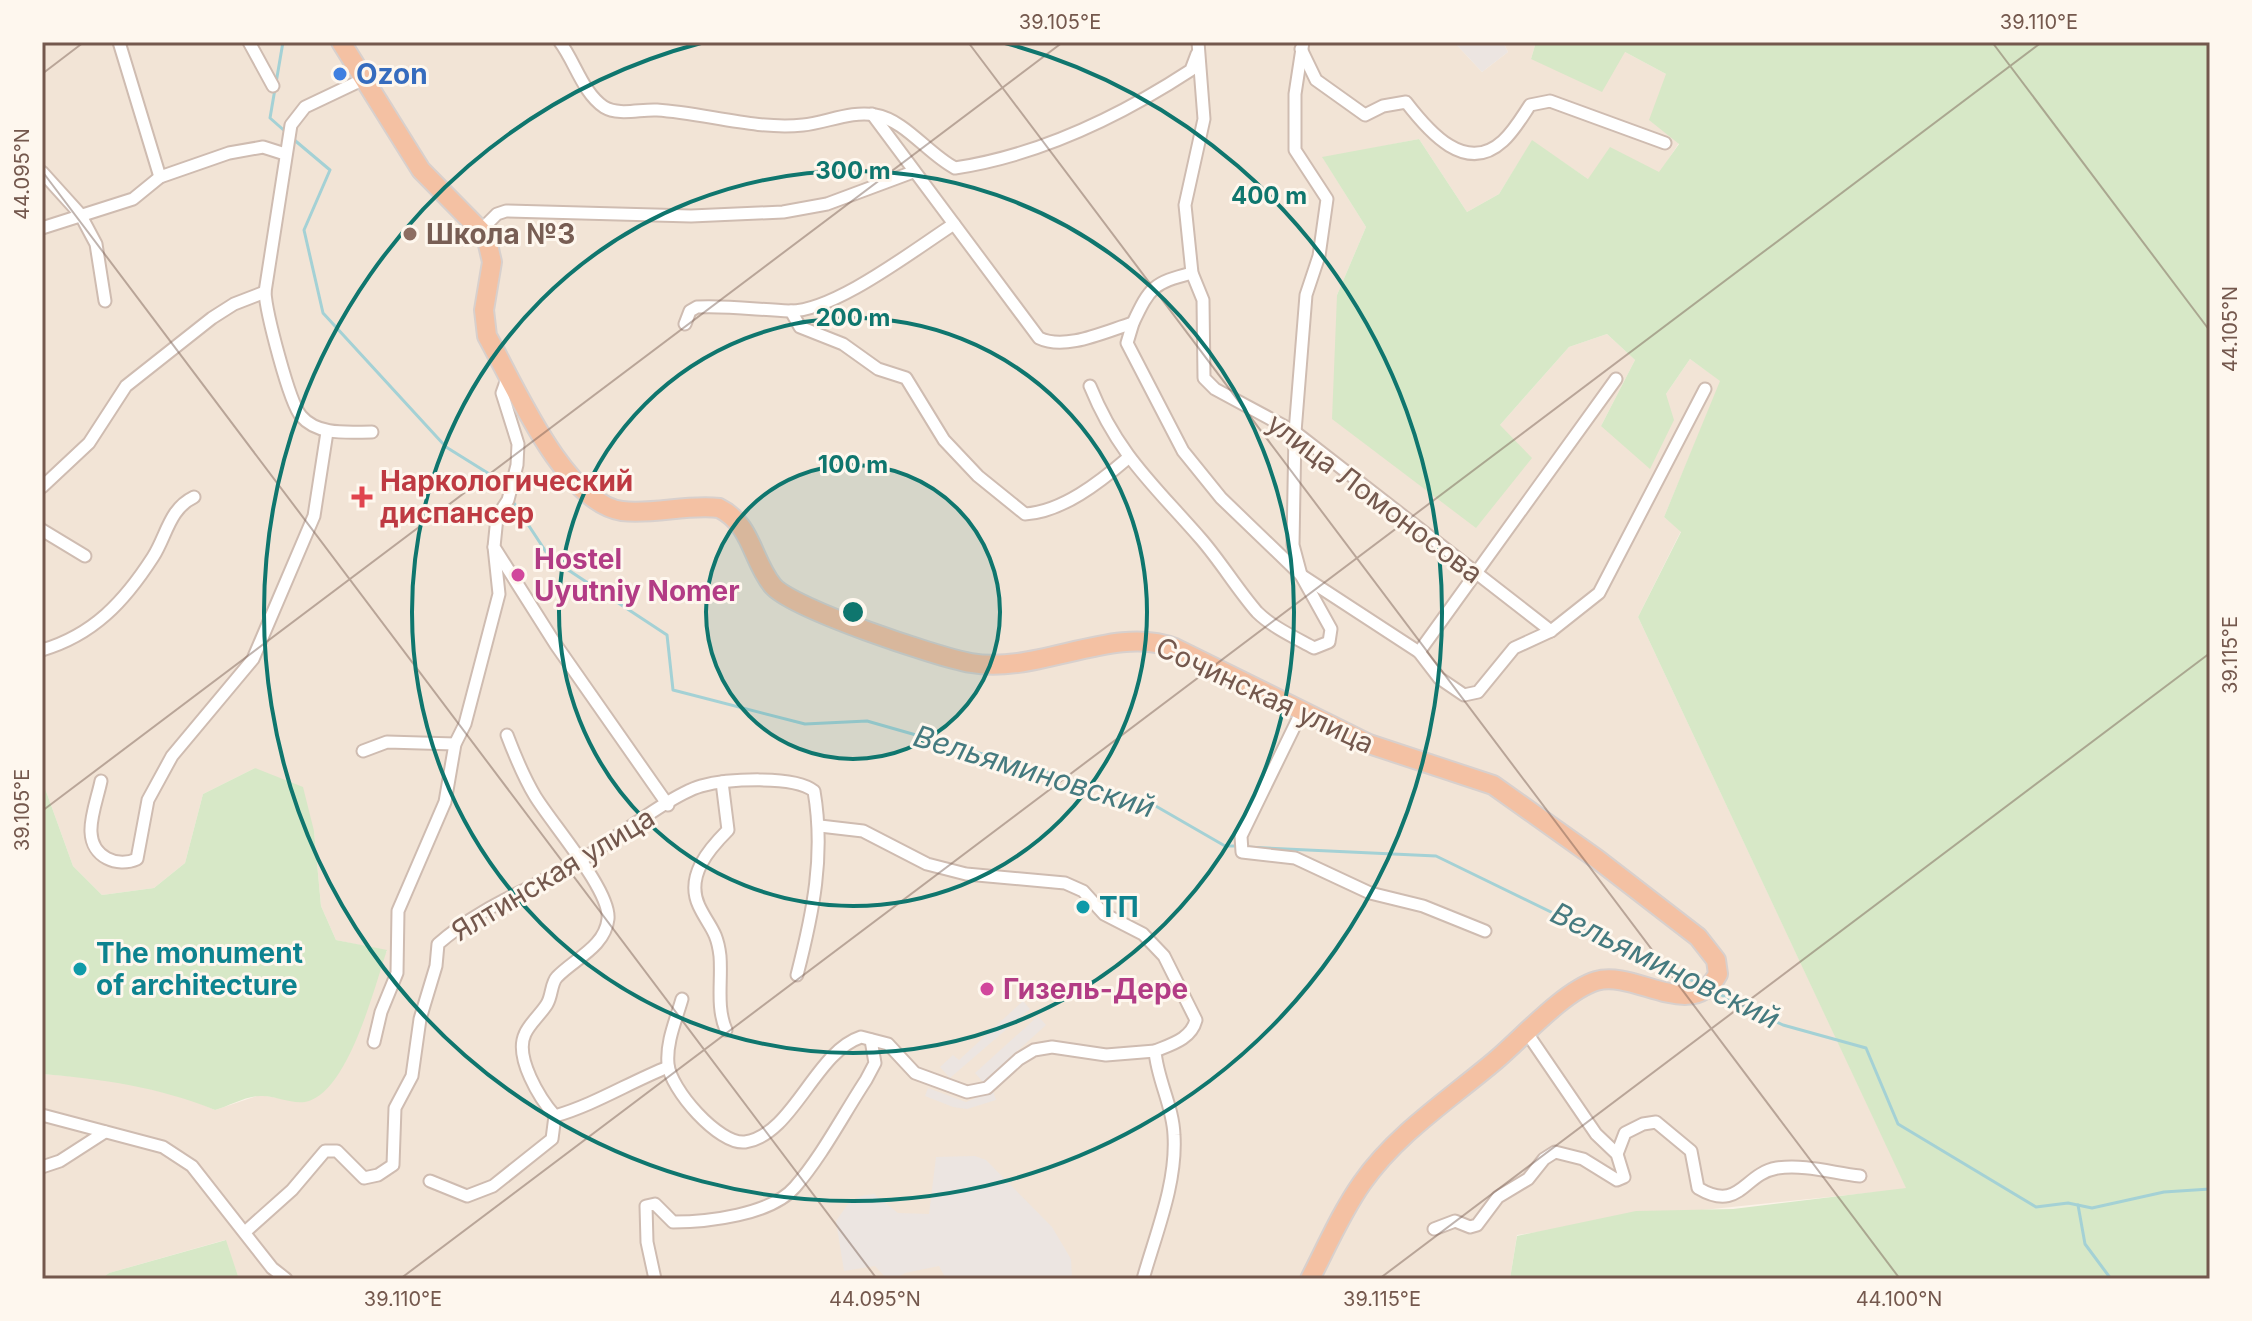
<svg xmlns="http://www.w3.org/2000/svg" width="2252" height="1321" viewBox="0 0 2252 1321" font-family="Inter,sans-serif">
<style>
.residential{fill:#f2e4d6}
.industrial{fill:#ece5e1}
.green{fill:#d7e8c7}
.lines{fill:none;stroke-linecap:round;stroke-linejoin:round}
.stream{stroke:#a4d1d5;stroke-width:3}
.minor-casing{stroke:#cfbcb1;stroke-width:15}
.trunk-casing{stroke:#d8d0cd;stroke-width:22}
.minor{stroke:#fff;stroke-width:11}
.trunk{stroke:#f4c1a3;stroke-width:18}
.ticks{fill:none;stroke:#74584d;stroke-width:2;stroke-opacity:0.45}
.ring{fill:none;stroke:#0f766e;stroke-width:4}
.shop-dot{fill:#3f7fe0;stroke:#fef7ee;stroke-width:3}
.education-dot{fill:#8d6e63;stroke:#fef7ee;stroke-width:3}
.health-dot{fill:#e0444e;stroke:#fef7ee;stroke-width:3}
.hotel-dot{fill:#d1479c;stroke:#fef7ee;stroke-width:3}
.culture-dot{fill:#0f9aa8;stroke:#fef7ee;stroke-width:3}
.labels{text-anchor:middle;stroke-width:6;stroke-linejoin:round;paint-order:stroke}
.shop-label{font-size:28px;font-weight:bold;fill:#366cbe;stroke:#fef7ee;text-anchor:start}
.education-label{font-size:28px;font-weight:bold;fill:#785e54;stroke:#fef7ee;text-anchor:start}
.health-label{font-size:28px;font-weight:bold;fill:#be3a42;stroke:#fef7ee;text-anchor:start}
.street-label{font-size:28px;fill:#74584d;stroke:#fef7ee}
.hotel-label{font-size:28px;font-weight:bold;fill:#b23c85;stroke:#fef7ee;text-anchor:start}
.culture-label{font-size:28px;font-weight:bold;fill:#0d838f;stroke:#fef7ee;text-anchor:start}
.water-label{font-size:30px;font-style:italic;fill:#457a7f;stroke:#fef7ee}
.centre{fill:#0f766e;stroke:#fef7ee;stroke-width:4}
.ring-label{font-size:24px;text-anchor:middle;font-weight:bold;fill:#0f766e;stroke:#fef7ee;stroke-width:6;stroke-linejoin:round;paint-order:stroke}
.neatline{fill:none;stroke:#74584d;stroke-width:3}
.ticks-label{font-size:20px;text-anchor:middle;fill:#74584d}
</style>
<rect width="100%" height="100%" fill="#fbf2e8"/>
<polygon class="residential" points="42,42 1454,42 1482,72 1508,52 1503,42 1536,42 1531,59 1625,52 1666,74 1679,143 1660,172 1588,179 1532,141 1499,194 1467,212 1419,139 1323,158 1366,227 1337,295 1500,425 1569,347 1607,334 1635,360 1601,426 1666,394 1690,359 1721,381 1664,517 1681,531 1638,617 1907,1189 1693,1211 1517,1235 1510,1279 239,1279 225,1240 109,1273 101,1279 42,1279 42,1074 105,1079 183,1096 215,1110 260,1095 302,1102 387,951 336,940 321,906 314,831 255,768 203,794 185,863 154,888 102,895 73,866 42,780"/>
<g class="industrial">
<polygon points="1454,42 1503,42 1508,52 1482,72"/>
<polygon points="1023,1001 1030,1009 950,1078 940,1067 953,1055 959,1060"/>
<polygon points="1038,1016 1046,1025 983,1082 975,1073"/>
<polygon points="928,1088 966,1102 993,1091 996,1100 967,1109 953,1107 925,1096"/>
<polygon points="975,1156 986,1160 1052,1227 1071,1259 1072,1279 946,1279 939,1266 905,1273 895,1279 887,1279 875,1266 844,1271 836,1221 848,1204 861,1196 874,1194 898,1213 929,1214 936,1157"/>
</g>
<g class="green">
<polygon points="1536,42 2210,42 2210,1279 1510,1279 1517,1236 1636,1211 1733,1209 1906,1188 1638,617 1681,532 1664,517 1720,381 1690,359 1666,394 1674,420 1650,469 1601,426 1635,360 1607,334 1569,347 1500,425 1532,458 1476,528 1332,419 1337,295 1366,227 1322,157 1419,139 1467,212 1499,194 1532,140 1588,179 1610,147 1659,172 1679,144 1649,120 1666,74 1625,52 1602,92 1531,59"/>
<path d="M 255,768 L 303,787 L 314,831 L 321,906 L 336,940 L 387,950 C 374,988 348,1094 305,1102 C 291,1104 276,1096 262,1096 C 248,1095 229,1106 215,1110 C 159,1087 102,1079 42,1074 L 42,780 L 73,866 L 102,895 L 154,888 L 185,863 L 203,794 Z"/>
<polygon points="226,1240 239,1279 101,1279 109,1273"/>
</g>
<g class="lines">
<g class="stream">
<polyline points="283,42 270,118 287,133"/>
<polyline points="292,138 330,170 304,230 323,313 446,447 499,480 506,490"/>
<polyline points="512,500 550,558 667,635 673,690 805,724 867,721 1147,801 1225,846 1237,846"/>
<polyline points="1245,847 1436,856 1699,984"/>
<polyline points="1713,991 1783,1025 1866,1048 1898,1124 2036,1207 2068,1203 2092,1208 2164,1192 2210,1189"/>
<polyline points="2078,1205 2085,1244 2111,1279"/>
</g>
<g class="minor-casing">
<g id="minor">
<polyline points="119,42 160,177"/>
<polyline points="249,42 273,86"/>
<path d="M 560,42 C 575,62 583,93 604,107 C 619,116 640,109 657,110 C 705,113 755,130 803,125 C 825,123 853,110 875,115 C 905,120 928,154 955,168 C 1041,155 1119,117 1191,70 L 1197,54"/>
<polyline points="1198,42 1204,119 1185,205 1192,273 1203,300 1204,378 1215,389 1295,432 1551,631"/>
<path d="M 1301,49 L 1316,80 L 1365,115 L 1383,106 L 1406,102 C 1429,132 1466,175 1503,141 C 1514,131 1522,117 1530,105 L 1550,101 L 1665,143"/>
<path d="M 364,79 L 305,107 L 291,125 L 265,292 C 266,312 289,402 301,416 C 318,436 349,432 372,432"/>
<path d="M 872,114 L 1039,338 C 1066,351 1106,331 1133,323 L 1127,343 L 1183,451 L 1221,498 L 1301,575 L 1419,652 L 1439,678 L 1464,695 L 1478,692 L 1514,648 L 1551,631 L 1599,593 L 1705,389"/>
<polyline points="42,172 80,214 96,244 105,301"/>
<polyline points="42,228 133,199 160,177 229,153 263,147 285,154"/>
<polyline points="482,229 497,214 506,211 691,216 783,212 827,204 913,172"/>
<path d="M 791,311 L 800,327 L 843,344 L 878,369 L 906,378 L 944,440 L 978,476 L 1025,514 C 1062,512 1100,482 1128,458"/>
<path d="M 1133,323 C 1150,287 1153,283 1192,273"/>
<path d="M 685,324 L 690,311 L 697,307 C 724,305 760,310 789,311 C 834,312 915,249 954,224"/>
<polyline points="508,376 502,393 518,444 517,465 508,500 497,517 494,547 556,645 668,805"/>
<path d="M 1090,386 C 1118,455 1154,485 1201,539 C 1221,562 1237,589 1257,612 C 1272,627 1296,638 1314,648 L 1329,642 L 1331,629 L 1301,575 L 1293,545 L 1295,432 L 1306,295 L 1319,256 L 1327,199 L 1295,150 L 1295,94 L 1303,42"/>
<polyline points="42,487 89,443 126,386 212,318 234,304 265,292"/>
<polyline points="42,530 85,556"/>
<path d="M 42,650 C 93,635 124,602 153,557 C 167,535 169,509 194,497"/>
<polyline points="1419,652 1616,379"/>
<polyline points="1301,713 1241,836 1242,852 1295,858 1370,893 1423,906 1485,931"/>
<path d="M 507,735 C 515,756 523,776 535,796 C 552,824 611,891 608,919 C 605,947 574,959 557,977 C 551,983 552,996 547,1004 C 541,1014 529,1024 525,1034 C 514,1057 540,1099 555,1116 C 594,1105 630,1082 668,1067"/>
<polyline points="363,751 387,742 455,744"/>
<path d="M 101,781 C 98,796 90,817 91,832 C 92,857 117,868 137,859 L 148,800 L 172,756 L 253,659 L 314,516 L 327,432"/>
<path d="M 722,782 L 728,830 C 709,849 685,876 699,906 C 709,927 717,930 720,956 C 722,981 716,1007 726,1030"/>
<path d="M 820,826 L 863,831 L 927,864 L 966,874 L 1065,883 L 1083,891 L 1104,914 L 1143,934 L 1164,956 L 1196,1020 C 1191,1039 1172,1044 1155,1051 C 1157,1079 1173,1106 1174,1135 C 1177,1183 1156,1233 1143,1279"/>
<path d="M 682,999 C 676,1020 666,1042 668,1064 C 670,1089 719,1145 745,1142 C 793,1135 815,1052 861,1037 L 888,1044 L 915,1073 L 967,1092 L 987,1088 L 1019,1059 L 1034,1050 L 1052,1047 L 1106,1055 L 1155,1051"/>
<polyline points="374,1042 381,1012 397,973 398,911 445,802 455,744 465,724 499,594 494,547"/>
<polyline points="42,1115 163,1147 192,1166 272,1268 286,1279"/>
<path d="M 1617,1154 L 1625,1133 L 1643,1124 L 1656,1122 L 1691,1151 L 1698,1188 C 1740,1213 1743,1174 1777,1168 C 1805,1164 1833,1173 1860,1176"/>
<polyline points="42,1167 60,1161 105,1132"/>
<polyline points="430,1181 467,1196 493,1186 552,1139 555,1116"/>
<polyline points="1434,1229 1455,1221 1470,1227 1477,1225 1498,1197 1528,1179 1544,1159 1555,1152 1583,1159 1617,1180 1624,1177 1617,1154 1596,1134 1527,1033"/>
<path d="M 245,1232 L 292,1190 L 325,1151 L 337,1151 L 364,1178 L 378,1175 L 393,1165 L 395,1108 L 412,1076 L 420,1019 L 436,966 L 438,944 C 481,906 532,889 581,860 C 611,842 670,795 701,786 C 727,779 794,775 814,791 C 825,855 813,913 797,975"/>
<path d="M 655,1279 L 647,1242 L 646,1206 L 655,1204 L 673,1222 C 707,1222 771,1215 795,1187 C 822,1156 843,1115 866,1080 L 875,1063 L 871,1040"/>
</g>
</g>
<g class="trunk-casing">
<path id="trunk" d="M 341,42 L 421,170 L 486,236 L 492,262 L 484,310 L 487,336 C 513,382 564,503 622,511 C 653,515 687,504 719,508 C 752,524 752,561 773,586 C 793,609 937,657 971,663 C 1038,675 1113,624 1175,648 L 1369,744 L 1493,785 L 1597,859 L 1698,937 L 1716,960 L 1718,974 C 1692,1023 1635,969 1596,981 C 1564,991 1522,1038 1496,1060 C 1450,1099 1397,1133 1362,1183 C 1341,1213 1327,1246 1310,1279"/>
</g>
<use href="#minor" class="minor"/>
<use href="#trunk" class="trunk"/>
</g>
<path class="ticks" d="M 968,42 L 1900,1279M 1992,42 L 2210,331M 42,74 L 84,42M 42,171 L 877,1279M 42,811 L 1063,42M 400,1279 L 2042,42M 1379,1279 L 2210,653"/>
<circle cx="853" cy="612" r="147" fill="#0f766e" fill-opacity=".12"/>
<g class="ring">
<circle cx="853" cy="612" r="147"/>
<circle cx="853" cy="612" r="294"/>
<circle cx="853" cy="612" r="441"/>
<path d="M1005 43A589 589 0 1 1 701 43"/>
</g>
<circle class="shop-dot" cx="340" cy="74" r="8"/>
<circle class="education-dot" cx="410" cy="234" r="8"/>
<path class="health-dot" d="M358 485h8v8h8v8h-8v8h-8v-8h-8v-8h8z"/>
<g class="hotel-dot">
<circle cx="518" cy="575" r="8"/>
<circle cx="987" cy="989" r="8"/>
</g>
<g class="culture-dot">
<circle cx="1083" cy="907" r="8"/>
<circle cx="80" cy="969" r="8"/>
</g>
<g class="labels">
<g class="shop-label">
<text x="356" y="84">Ozon</text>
</g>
<g class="education-label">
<text x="426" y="244">Школа №3</text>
</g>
<g class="health-label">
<text x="380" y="491">Наркологический<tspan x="380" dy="32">диспансер</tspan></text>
</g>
<g class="street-label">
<text transform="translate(1375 498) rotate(37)" y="10">улица Ломоносова</text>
<text transform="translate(1265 695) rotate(25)" y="10">Сочинская улица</text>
<text transform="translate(553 874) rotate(-31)" y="10">Ялтинская улица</text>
</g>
<g class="hotel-label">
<text x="534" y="569">Hostel<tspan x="534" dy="32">Uyutniy Nomer</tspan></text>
<text x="1003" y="999">Гизель-Дере</text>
</g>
<g class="culture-label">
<text x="1099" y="917">ТП</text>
<text x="96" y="963">The monument<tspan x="96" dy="32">of architecture</tspan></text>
</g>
<g class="water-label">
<text transform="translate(1034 772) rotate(17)" y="10">Вельяминовский</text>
<text transform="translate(1665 966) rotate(26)" y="10">Вельяминовский</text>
</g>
</g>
<circle cx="853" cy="612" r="12" class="centre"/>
<g class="ring-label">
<text x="853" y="179">300 m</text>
<text x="1269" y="204">400 m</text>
<text x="853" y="326">200 m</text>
<text x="853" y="473">100 m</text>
</g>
<rect width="2252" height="1321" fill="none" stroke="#fef7ee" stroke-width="88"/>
<rect x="44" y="44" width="2164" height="1233" class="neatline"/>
<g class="ticks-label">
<text x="1060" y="29">39.105°E</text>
<text x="2039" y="29">39.110°E</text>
<text transform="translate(22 174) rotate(-90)" y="7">44.095°N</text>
<text transform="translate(2230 329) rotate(-90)" y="7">44.105°N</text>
<text transform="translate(2230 655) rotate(-90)" y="7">39.115°E</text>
<text transform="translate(22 810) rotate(-90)" y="7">39.105°E</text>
<text x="403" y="1306">39.110°E</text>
<text x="875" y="1306">44.095°N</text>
<text x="1382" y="1306">39.115°E</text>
<text x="1899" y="1306">44.100°N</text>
</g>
</svg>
